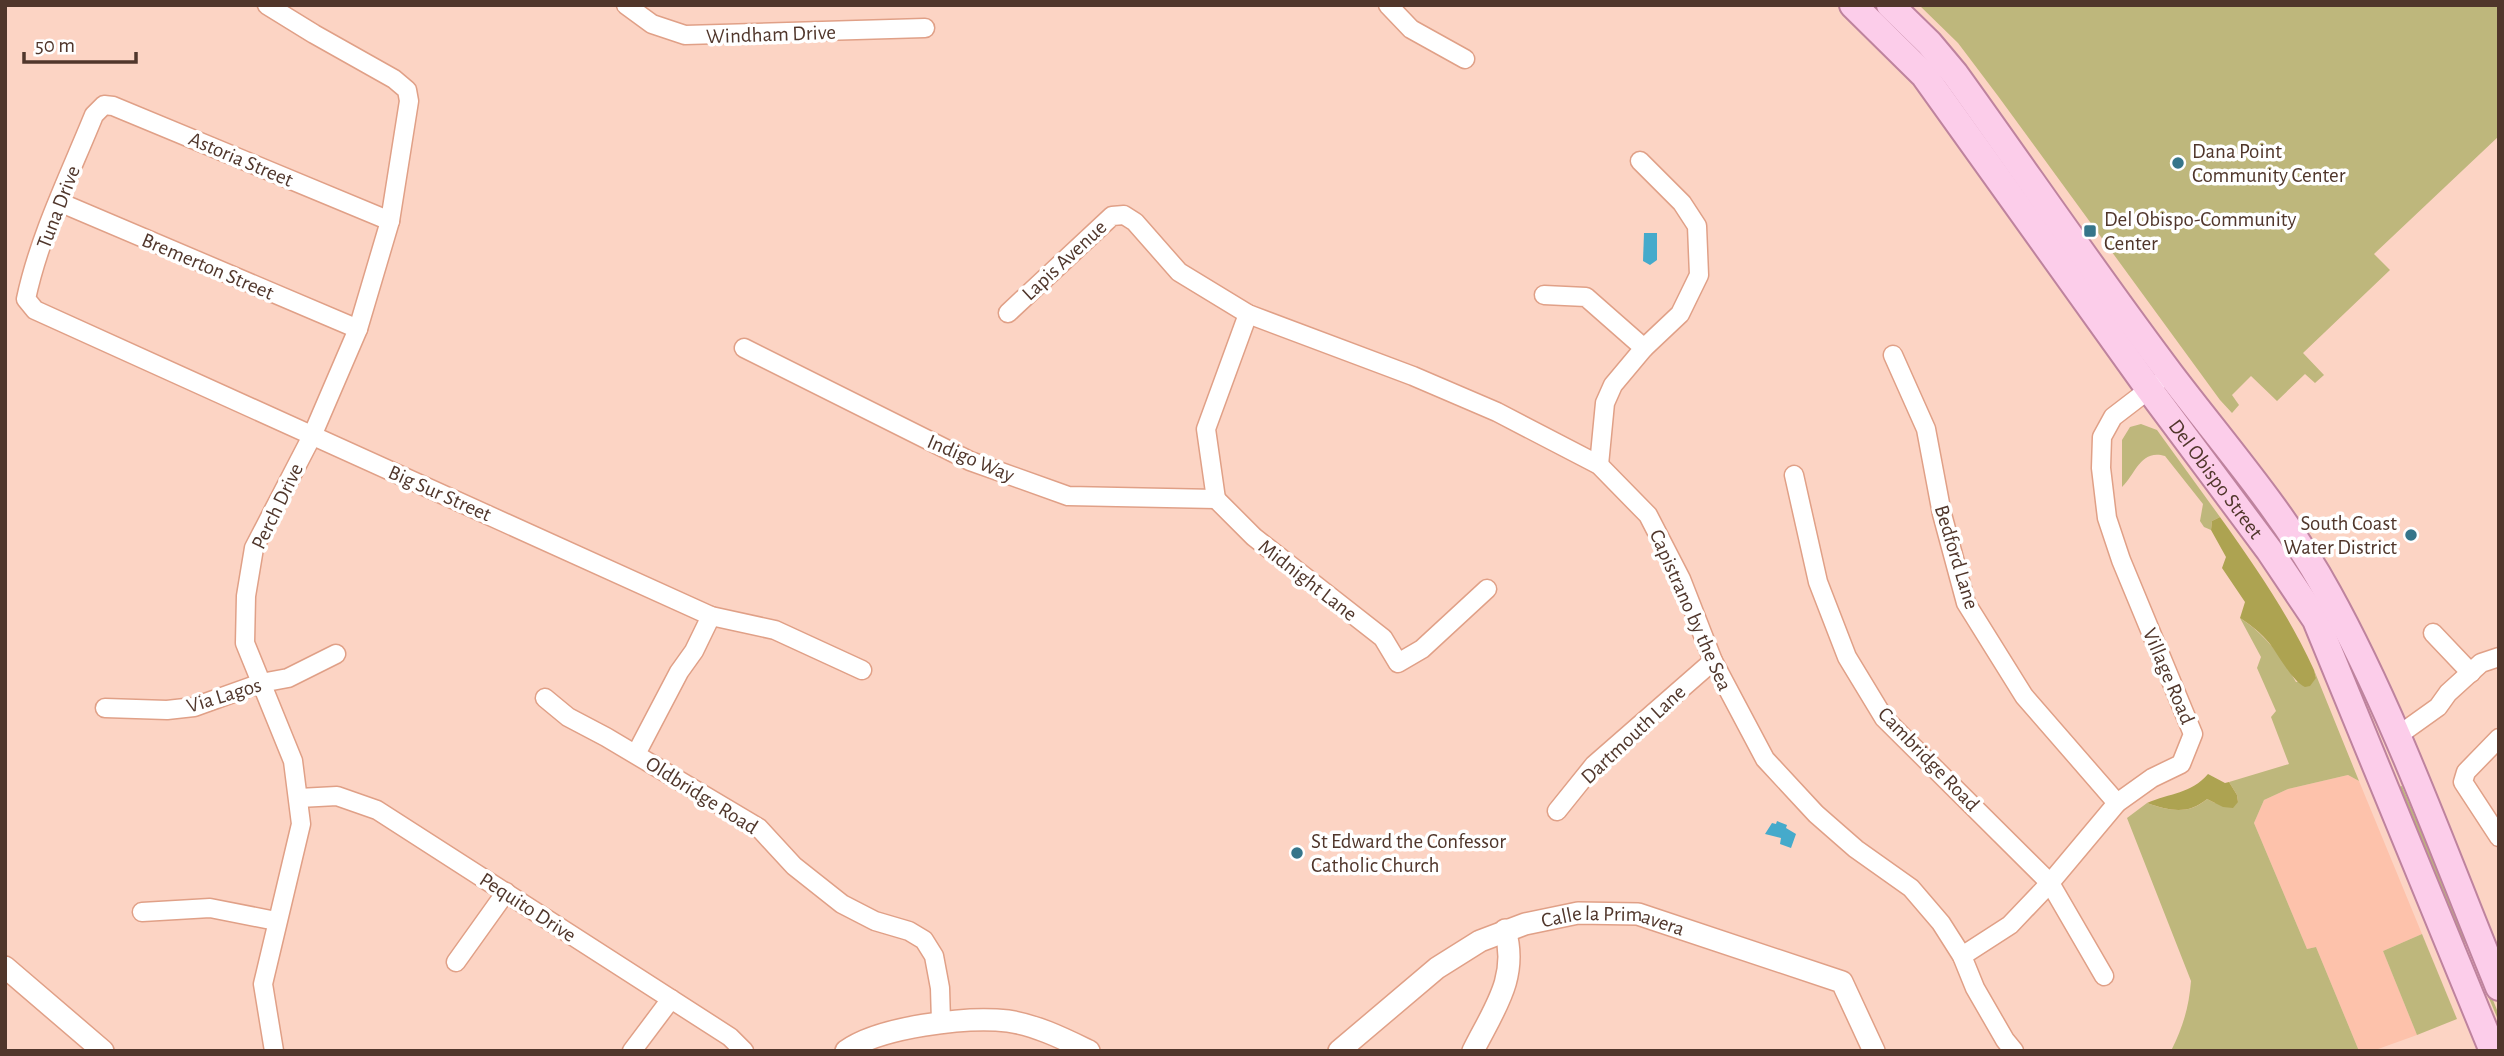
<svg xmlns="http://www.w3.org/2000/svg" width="2504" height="1056" viewBox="0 0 2504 1056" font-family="'Alegreya Sans',sans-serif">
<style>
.built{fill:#fdc2ab}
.green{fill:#beb77c}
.forest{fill:#ada351}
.water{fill:#45aacb}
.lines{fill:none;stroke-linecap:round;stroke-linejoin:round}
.minor-casing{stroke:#e0a087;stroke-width:21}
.tertiary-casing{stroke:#e0a087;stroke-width:24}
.primary-casing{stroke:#be839e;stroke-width:30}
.minor{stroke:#fff;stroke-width:18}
.tertiary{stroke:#fff;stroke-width:21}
.primary{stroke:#fccdea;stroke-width:26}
.poi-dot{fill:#36758a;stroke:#fff;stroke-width:2.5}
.labels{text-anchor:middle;stroke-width:7;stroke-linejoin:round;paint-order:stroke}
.street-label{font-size:21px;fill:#50362b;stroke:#fff}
.poi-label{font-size:21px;fill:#50362b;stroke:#fff;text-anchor:start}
</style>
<rect width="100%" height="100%" fill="#fcd4c4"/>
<polygon class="built" points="2348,775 2359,781 2422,934 2383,951 2417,1035 2378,1049 2368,1051 2359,1051 2316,947 2307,949 2254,823 2264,800 2288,789"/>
<g class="green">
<polygon points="1919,5 2499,5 2499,136 2374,254 2390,270 2303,353 2324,375 2315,383 2305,374 2277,401 2251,376 2232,395 2239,405 2232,413 2220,400 1998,96 1958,43"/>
<path d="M 2141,424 L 2157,430 L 2220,517 L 2212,521 L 2211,530 L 2204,527 L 2200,521 L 2203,504 L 2165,456 C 2140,449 2136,474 2122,487 L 2122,440 L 2130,427 Z"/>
<path d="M 2240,618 C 2264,633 2282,657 2296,682 L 2316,678 L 2314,670 L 2359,781 L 2348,775 L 2288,789 L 2264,800 L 2254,823 L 2307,949 L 2316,947 L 2359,1051 L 2171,1051 C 2183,1027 2189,1007 2191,981 L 2127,818 L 2147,803 C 2169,811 2189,815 2207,799 L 2215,803 L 2238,802 L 2237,795 L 2229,782 L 2289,764 L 2271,717 L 2276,711 L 2257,668 L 2261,657 Z"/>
<polygon points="2402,786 2493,1000 2499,1015 2499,1022 2467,946 2447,916 2395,788"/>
<polygon points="2422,934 2457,1019 2417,1035 2383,951"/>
</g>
<g class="forest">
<path d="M 2220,517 C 2255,566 2289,615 2314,670 L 2316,678 L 2310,686 L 2305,687 C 2293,682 2279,656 2270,644 C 2261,633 2251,625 2240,618 L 2245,602 L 2222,568 L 2226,557 L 2211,530 L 2212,521 Z"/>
<path d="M 2208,774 L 2225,783 L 2229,782 L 2237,795 L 2238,802 L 2233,808 L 2223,807 L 2207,799 C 2188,815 2170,811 2147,803 C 2170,793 2191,794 2208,774 Z"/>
</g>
<g class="water">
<polygon points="1644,233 1657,233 1657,260 1650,265 1643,261"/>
<polygon points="1777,821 1787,825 1786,828 1796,834 1791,848 1780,844 1781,838 1765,834 1772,823 1776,824"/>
</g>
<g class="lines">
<g class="minor-casing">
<g id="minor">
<polyline points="267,5 314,34 394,79 407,90 409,101 390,221 358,329 312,436 254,548 246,596 245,643 293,761 301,824 263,984 274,1051"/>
<polyline points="626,5 652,24 685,35 925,28"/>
<polyline points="1388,5 1411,29 1465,59"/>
<polyline points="59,202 358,329"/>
<path d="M 390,221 L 113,106 L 104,105 L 94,115 C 70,174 39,237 26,299 L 35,310 L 711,616 L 775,630 L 862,670"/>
<polyline points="1544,295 1586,297 1644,348"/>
<polyline points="1008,313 1112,216 1124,215 1135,222 1179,272 1248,314 1413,376 1497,412 1599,465 1648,515 1681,579 1713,661 1765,759 1816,814 1856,849 1911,888 1941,923 1962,956 1975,988 2005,1040 2014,1051"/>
<polyline points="744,348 970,461 1068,496 1216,499"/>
<polyline points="1893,355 1926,429 1942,514 1966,603 2024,696 2117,803"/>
<polyline points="1599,465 1605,403 1613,385 1644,348 1680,314 1699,275 1697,226 1682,203 1640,161"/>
<polyline points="1794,475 1818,582 1847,657 1884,718 2050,883 2104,976"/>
<polyline points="1216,499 1254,537 1383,638 1398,663 1422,649 1487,589"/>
<polyline points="1216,499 1206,429 1248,314"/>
<polyline points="2433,633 2471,673"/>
<polyline points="545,698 568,717 606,737 759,828 794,866 842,904 875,921 909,931 924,940 934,956 940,988 941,1021"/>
<polyline points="105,708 167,710 194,707 261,683 288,678 336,654"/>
<polyline points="2396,737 2438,707 2448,693 2481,663 2499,657"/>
<polyline points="2499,738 2466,772 2463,782 2499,837"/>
<polyline points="636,754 679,672 694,651 711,616"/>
<polyline points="299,798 337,796 377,810 730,1037 744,1051"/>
<polyline points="1557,811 1594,765 1713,661"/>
<polyline points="142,912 210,908 276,921"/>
<polyline points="1962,956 2010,925 2050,883 2117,803 2152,778 2181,764 2193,734 2121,560 2107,518 2101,468 2102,437 2113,417 2156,384"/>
<polyline points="456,962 506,892"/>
<polyline points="632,1051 671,999"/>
</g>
</g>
<g class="tertiary-casing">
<g id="tertiary">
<polyline points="5,967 103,1051"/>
<path d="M 846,1051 C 879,1027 967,1016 1008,1021 C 1036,1025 1064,1039 1089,1051"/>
<path id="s1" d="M 1339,1051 L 1437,968 L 1480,941 L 1525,924 L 1578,913 L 1638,914 L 1842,982 L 1874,1051"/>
<path d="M 1473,1051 C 1494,1009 1519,977 1505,930"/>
</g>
</g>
<g class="primary-casing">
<g id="primary">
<path id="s2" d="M 1853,5 L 1924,75 L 2149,389 L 2269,550 L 2316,620 L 2493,1051"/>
<path d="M 1890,5 L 1929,43 L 1955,74 C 2027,174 2097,277 2171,375 C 2225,446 2285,514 2328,593 C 2396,716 2445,856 2499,987"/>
</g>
</g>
<use href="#minor" class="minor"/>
<use href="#tertiary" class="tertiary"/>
<use href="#primary" class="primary"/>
</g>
<g class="poi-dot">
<circle cx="2178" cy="163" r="7"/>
<rect x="2083" y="224" width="14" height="14" rx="3.5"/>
<circle cx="2411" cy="535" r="7"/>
<circle cx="1297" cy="853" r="7"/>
</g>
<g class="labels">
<g class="street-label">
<text transform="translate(771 34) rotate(-2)" y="7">Windham Drive</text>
<text transform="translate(241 159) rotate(23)" y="7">Astoria Street</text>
<text transform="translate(58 207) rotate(-69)" y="7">Tuna Drive</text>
<text transform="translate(1064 260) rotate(-43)" y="7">Lapis Avenue</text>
<text transform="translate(208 266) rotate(23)" y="7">Bremerton Street</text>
<text transform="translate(971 458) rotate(23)" y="7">Indigo Way</text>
<text dy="7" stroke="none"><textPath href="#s2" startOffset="598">Del Obispo Street</textPath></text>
<text transform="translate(440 493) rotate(24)" y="7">Big Sur Street</text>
<text transform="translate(277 506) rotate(-64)" y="7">Perch Drive</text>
<text transform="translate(1957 557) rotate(73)" y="7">Bedford Lane</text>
<text transform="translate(1308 580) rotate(38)" y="7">Midnight Lane</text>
<text transform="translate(1691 610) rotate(66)" y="7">Capistrano by the Sea</text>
<text transform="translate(2169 676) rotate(67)" y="7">Village Road</text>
<text transform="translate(224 695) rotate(-17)" y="7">Via Lagos</text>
<text transform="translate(1633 734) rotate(-43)" y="7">Dartmouth Lane</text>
<text transform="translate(1929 759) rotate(46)" y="7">Cambridge Road</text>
<text transform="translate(702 795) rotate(32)" y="7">Oldbridge Road</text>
<text transform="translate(528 907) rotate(33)" y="7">Pequito Drive</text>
<text dy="7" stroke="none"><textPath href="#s1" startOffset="317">Calle la Primavera</textPath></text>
</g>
<g class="poi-label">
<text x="2192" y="158">Dana Point<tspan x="2192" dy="24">Community Center</tspan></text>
<text x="2104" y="226">Del Obispo-Community<tspan x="2104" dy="24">Center</tspan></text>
<text x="2397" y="530" text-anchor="end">South Coast<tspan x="2397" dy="24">Water District</tspan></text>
<text x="1311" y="848">St Edward the Confessor<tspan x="1311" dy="24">Catholic Church</tspan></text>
</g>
</g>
<rect width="2504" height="1056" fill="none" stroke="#50362b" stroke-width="14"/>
<path d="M24 52v10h112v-10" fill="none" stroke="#50362b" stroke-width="3.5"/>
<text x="35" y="52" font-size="21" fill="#50362b" stroke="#ffffff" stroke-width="5" paint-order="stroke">50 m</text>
</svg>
